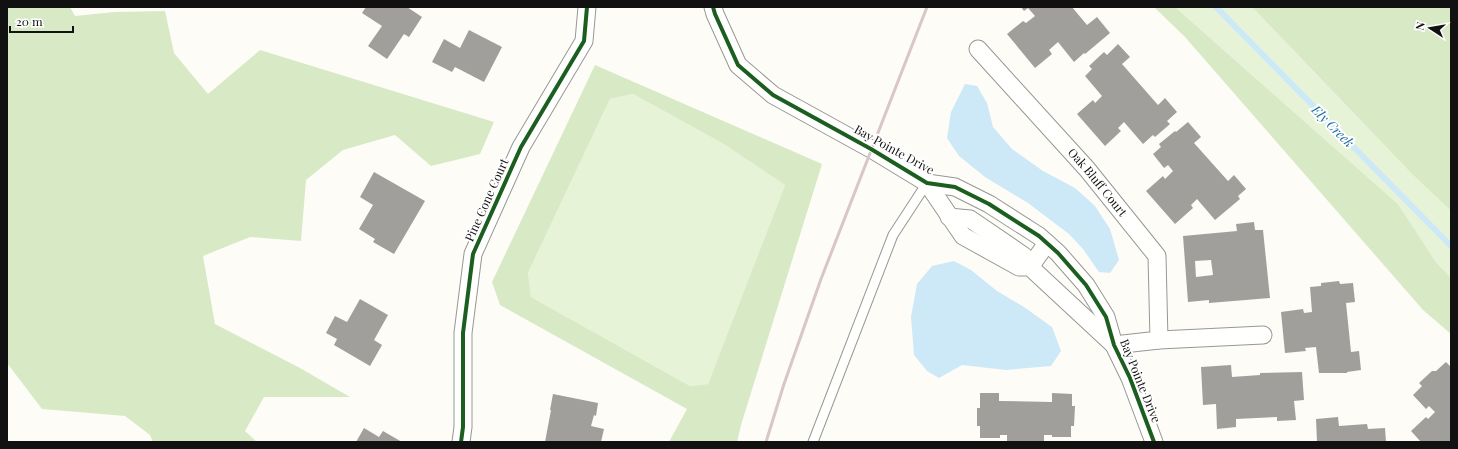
<svg xmlns="http://www.w3.org/2000/svg" width="1458" height="449" viewBox="0 0 1458 449" font-family="'Playfair Display',serif">
<style>
.green{fill:#e7f3d7}
.forest{fill:#d8eac5;fill-rule:evenodd}
.water{fill:#cde8f7}
.lines{fill:none;stroke-linecap:round;stroke-linejoin:round}
.stream{stroke:#cde8f7;stroke-width:6}
.building{fill:#a19f9c;fill-rule:evenodd}
.service-casing{stroke:#979795;stroke-width:11}
.minor-casing{stroke:#979795;stroke-width:19}
.service{stroke:#fffffe;stroke-width:9}
.minor{stroke:#fffffe;stroke-width:17}
.rail{stroke:#d9c6c7;stroke-width:3}
.cycleway-casing{stroke:#fff;stroke-width:6}
.cycleway{stroke:#1b5e20;stroke-width:4}
.labels{text-anchor:middle;stroke-width:4;stroke-linejoin:round;paint-order:stroke}
.street-label{font-size:12px;fill:#111;stroke:#fff}
.water-label{font-size:13px;font-style:italic;fill:#1768a6;stroke:#fff}
</style>
<rect width="100%" height="100%" fill="#fdfcf7"/>
<g class="green">
<polygon points="1175,7 1252,7 1412,174 1451,211 1451,278 1436,262 1398,204"/>
<polygon points="633,94 722,143 785,185 708,384 690,386 531,297 528,273 610,99"/>
</g>
<g class="forest">
<polygon points="7,7 70,7 75,16 114,12 165,11 174,53 208,94 260,50 494,122 480,154 431,166 395,135 343,150 306,180 301,241 250,237 203,256 215,324 300,368 350,397 264,397 245,431 257,442 153,442 150,435 125,416 42,409 7,363"/>
<polygon points="1154,7 1175,7 1398,204 1436,262 1451,278 1451,334 1423,310 1185,37"/>
<polygon points="1252,7 1451,7 1451,211 1412,174"/>
<path d="M 595,65 L 822,164 L 741,425 L 737,442 L 669,442 L 687,409 L 500,305 L 492,282 ZM 633,94 L 722,143 L 785,185 L 708,384 L 690,386 L 531,297 L 528,273 L 610,99 Z"/>
</g>
<g class="water">
<polygon points="965,84 977,86 987,103 993,127 1012,149 1043,171 1075,188 1095,206 1110,229 1119,260 1110,273 1099,272 1083,249 1069,234 1028,203 985,177 959,156 947,138 951,112"/>
<polygon points="954,261 971,270 997,291 1024,307 1052,327 1061,351 1051,366 1006,370 962,365 939,378 927,371 914,355 911,317 917,284 932,266"/>
</g>
<g class="lines">
<polyline class="stream" points="1216,7 1451,246"/>
</g>
<g class="building">
<polygon points="366,7 407,7 422,17 409,37 404,34 387,59 368,46 382,26 362,13"/>
<polygon points="1021,7 1072,7 1087,25 1097,17 1110,33 1085,54 1084,53 1074,62 1058,42 1049,50 1052,54 1035,68 1007,34 1023,21 1026,23 1035,16 1028,8 1024,11"/>
<polygon points="469,30 502,47 484,82 455,67 452,72 432,62 444,39 460,48"/>
<polygon points="1118,44 1130,57 1122,64 1158,105 1165,98 1177,112 1167,121 1170,124 1155,137 1153,135 1143,144 1124,122 1118,128 1121,131 1105,146 1077,114 1093,100 1095,103 1102,96 1085,76 1092,69 1089,66 1104,52 1107,55"/>
<polygon points="1188,122 1201,137 1194,143 1228,181 1234,175 1246,189 1238,196 1240,199 1215,220 1197,199 1191,205 1193,208 1175,224 1146,191 1163,176 1165,179 1173,171 1168,165 1164,168 1153,154 1161,147 1159,144 1175,131 1176,132"/>
<polygon points="374,172 425,201 394,254 373,242 375,239 359,229 373,205 360,197"/>
<path d="M 1254,222 L 1255,230 L 1263,230 L 1270,298 L 1209,303 L 1209,300 L 1188,302 L 1183,236 L 1237,231 L 1236,224 ZM 1211,260 L 1213,275 L 1196,277 L 1195,261 Z"/>
<polygon points="1339,281 1340,284 1353,283 1355,302 1346,303 1351,352 1359,351 1361,370 1347,372 1347,373 1319,373 1316,347 1305,348 1306,351 1285,353 1281,312 1303,309 1304,313 1312,312 1310,287 1321,286 1321,283"/>
<polygon points="360,299 388,315 374,340 382,345 370,366 334,345 337,339 326,333 335,316 347,322"/>
<polygon points="1446,362 1451,367 1451,442 1421,442 1411,431 1426,417 1428,419 1435,412 1429,406 1426,409 1413,395 1422,386 1419,383 1432,371 1436,371"/>
<polygon points="1231,365 1232,377 1260,375 1260,373 1302,372 1304,400 1294,401 1296,420 1277,421 1277,417 1236,419 1236,427 1217,429 1216,404 1203,405 1201,367"/>
<polygon points="980,393 999,393 999,401 1052,402 1052,393 1072,394 1072,406 1075,406 1074,426 1071,426 1071,437 1052,437 1052,435 1044,435 1044,442 1007,442 1007,435 1000,435 1000,438 980,438 980,426 977,426 977,408 980,408"/>
<polygon points="553,394 598,403 596,416 594,415 591,426 604,429 601,442 545,442 551,410 550,410"/>
<polygon points="1338,417 1339,426 1367,424 1368,429 1385,428 1386,442 1317,442 1316,419"/>
<polygon points="364,428 379,437 383,431 402,442 356,442"/>
</g>
<g class="lines">
<g class="service-casing">
<polyline id="service" points="813,442 893,235 927,183"/>
</g>
<g class="minor-casing">
<g id="minor">
<polyline points="713,7 715,14 738,65 773,95 871,149 927,183 955,187 989,204 1039,236 1058,253 1086,285 1106,317 1114,345 1130,378 1154,442"/>
<path id="s1" d="M 978,49 L 1087,169 L 1157,256 L 1159,340 L 1114,345"/>
<polyline points="927,183 963,236 1019,267 1030,267 1114,345"/>
<polyline points="949,217 970,219 1024,256 1030,267 1047,243"/>
<polyline points="1159,340 1263,335"/>
<polyline points="461,442 463,427 463,333 473,254 521,147 584,41 587,7"/>
</g>
</g>
<use href="#service" class="service"/>
<use href="#minor" class="minor"/>
<polyline class="rail" points="766,442 784,384 821,279 927,7"/>
<g class="cycleway-casing">
<g id="cycleway">
<polyline points="713,7 715,14 738,65 773,95 871,149 927,183 955,187 989,204 1039,236 1058,253 1086,285 1106,317 1114,345 1130,378 1154,442"/>
<polyline points="461,442 463,427 463,333 473,254 521,147 584,41 587,7"/>
</g>
</g>
<use href="#cycleway" class="cycleway"/>
</g>
<g class="labels">
<g class="street-label">
<text transform="translate(894 150) rotate(29)" y="4">Bay Pointe Drive</text>
<text dy="4" stroke="none"><textPath href="#s1" startOffset="179">Oak Bluff Court</textPath></text>
<text transform="translate(487 200) rotate(-66)" y="4">Pine Cone Court</text>
<text transform="translate(1140 381) rotate(68)" y="4">Bay Pointe Drive</text>
</g>
<g class="water-label">
<text transform="translate(1333 126) rotate(45)" y="5">Ely Creek</text>
</g>
</g>
<rect width="1458" height="449" fill="none" stroke="#111111" stroke-width="16"/>
<g transform="translate(1430 28) rotate(282)" stroke="#ffffff" stroke-width="3" paint-order="stroke">
<path d="M0-3L7 15L0 10L-7 15Z" fill="#111111"/>
<text y="-6" font-size="11" font-weight="bold" text-anchor="middle" fill="#111111">N</text>
</g>
<path d="M10 26v6h63v-6" fill="none" stroke="#111111" stroke-width="2"/>
<text x="16" y="26" font-size="12" fill="#111111" stroke="#ffffff" stroke-width="3" paint-order="stroke">20 m</text>
</svg>
